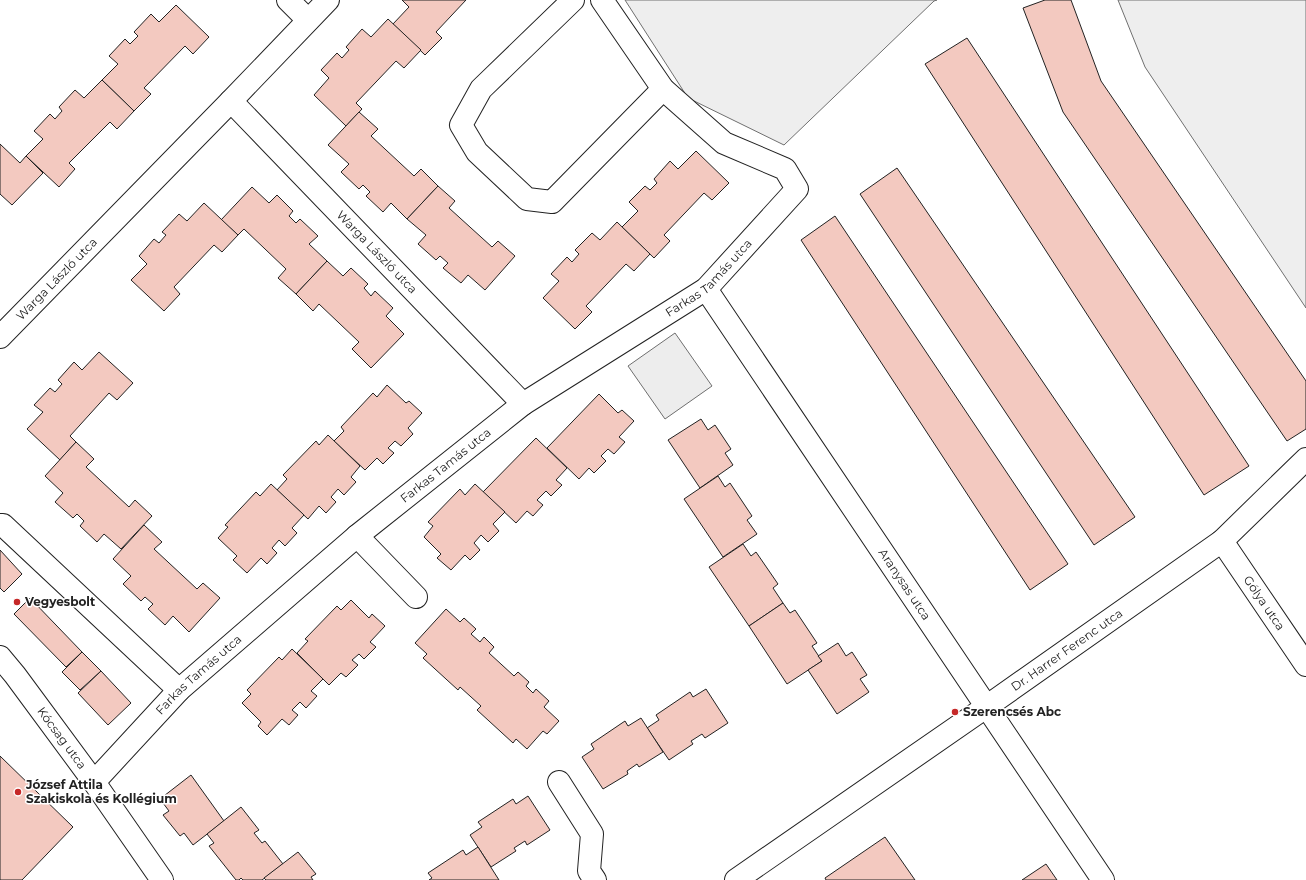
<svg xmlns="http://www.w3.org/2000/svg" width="1306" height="880" viewBox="0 0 1306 880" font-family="Montserrat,sans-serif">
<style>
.green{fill:#eee;stroke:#6f6f6f}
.parking{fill:#ededed;stroke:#6f6f6f}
.building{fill:#f3c9c0;stroke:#222}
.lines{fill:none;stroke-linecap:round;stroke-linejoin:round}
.minor-casing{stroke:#222;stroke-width:24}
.minor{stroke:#fff;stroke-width:22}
.poi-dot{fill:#c62828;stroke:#fff;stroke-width:1.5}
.labels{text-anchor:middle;stroke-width:3;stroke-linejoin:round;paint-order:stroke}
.street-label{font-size:12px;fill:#222;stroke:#fff}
.poi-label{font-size:12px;font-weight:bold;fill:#222;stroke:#fff;text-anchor:start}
</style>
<rect width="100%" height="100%" fill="#fff"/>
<g class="green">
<polygon points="625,0 937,0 934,1 784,145 688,98"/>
<polygon points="1118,0 1306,0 1306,308 1145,67"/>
</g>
<polygon class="parking" points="675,333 712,386 665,419 628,366"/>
<g class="building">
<polygon points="402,0 466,0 436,32 442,38 425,55 393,24 409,7"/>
<polygon points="1045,0 1071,0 1101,81 1306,381 1306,429 1287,441 1063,112 1023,8"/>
<polygon points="176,5 209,37 193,54 185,46 144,88 151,94 134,111 102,80 118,64 109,56 125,39 130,44 138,36 134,32 151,14 159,22"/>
<polygon points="388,19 421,50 404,68 396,61 356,103 362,109 346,126 314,95 329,78 321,70 337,53 342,58 349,50 346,47 362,29 371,37"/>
<polygon points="967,38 1249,466 1204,495 925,64"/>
<polygon points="102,80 134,111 117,129 110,122 69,163 75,169 59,187 26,156 43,139 34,131 50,114 55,119 62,111 59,107 75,90 84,98"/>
<polygon points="359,112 378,129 371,136 414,176 421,169 438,186 407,219 391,203 383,212 366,196 370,192 363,185 359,189 341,172 349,164 328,145"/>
<polygon points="0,144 20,163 26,156 43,173 12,205 0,194"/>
<polygon points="696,151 729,183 712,200 704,193 664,235 670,241 654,258 622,227 638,211 629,202 645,186 650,190 657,183 654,179 670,161 678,169"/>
<polygon points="897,168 1135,517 1094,545 860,194"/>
<polygon points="438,186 455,201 449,208 492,247 498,241 515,256 485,290 468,275 461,283 443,268 448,263 440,256 436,260 418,244 426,235 407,219"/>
<polygon points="252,187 269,203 277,195 293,211 289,216 296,223 300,219 318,236 309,244 327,261 296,294 278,278 286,269 244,229 238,235 221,220"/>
<polygon points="204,203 238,235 222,252 214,245 174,287 180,294 164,311 131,280 147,264 139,256 154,239 159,243 166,235 162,232 179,214 187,221"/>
<polygon points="835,216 1068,564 1030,590 801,240"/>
<polygon points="617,222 650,254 634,271 626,264 586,306 592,312 575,329 543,298 559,281 551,274 567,257 572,262 579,254 575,250 592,233 600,240"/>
<polygon points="327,261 343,276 351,268 368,284 364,288 371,296 375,291 393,308 386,316 404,334 371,368 352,349 359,342 319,304 313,311 296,294"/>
<polygon points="99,352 133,383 117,400 109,393 70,436 76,442 60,460 27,429 43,412 34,405 50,388 55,392 62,384 58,380 74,362 82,370"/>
<polygon points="387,385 406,403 409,401 422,413 408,428 413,434 401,446 395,441 388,448 394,453 383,464 377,458 365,470 334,441 344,431 341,427 373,393 377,397"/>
<polygon points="599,394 618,413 622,410 634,421 619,437 625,442 614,454 608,449 601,456 606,461 594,473 589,468 579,479 547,448"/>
<polygon points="701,419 708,430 715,425 731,449 725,453 733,465 700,488 668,440"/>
<polygon points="328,435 360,466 351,477 356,482 344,495 338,489 331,497 336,502 326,513 319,506 308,519 277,490 287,479 283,475 316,441 319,445"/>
<polygon points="536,438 567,468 556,480 562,485 551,496 546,491 537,500 543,505 533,516 527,511 516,523 483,492"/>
<polygon points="76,442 94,459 86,467 129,507 135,500 152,516 121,549 104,534 97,542 80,526 84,521 77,514 73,518 55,502 63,493 45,476"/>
<polygon points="718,476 725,487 730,483 752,516 747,520 757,534 723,557 684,499"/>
<polygon points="271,484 304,515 292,528 297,533 285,546 279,540 272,548 277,553 267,564 261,558 247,573 233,560 237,556 218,538 228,527 225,525 256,492 260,496"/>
<polygon points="475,484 505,512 493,524 499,531 488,542 481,535 474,543 480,550 470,560 465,555 451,570 437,558 441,554 424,537 433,526 428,522 460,489 465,495"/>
<polygon points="144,525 162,542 154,549 197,589 203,583 220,598 189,632 173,616 165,625 148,609 153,604 145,597 141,601 123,584 131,576 113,559"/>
<polygon points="743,544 751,556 756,552 778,584 773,588 783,603 749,626 709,567"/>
<polygon points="0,550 22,574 4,592 0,588"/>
<polygon points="30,598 82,652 66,667 14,614"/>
<polygon points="351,600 369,618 372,614 385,626 370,642 376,647 364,659 359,654 352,660 358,665 346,677 341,673 329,685 297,653 308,641 305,639 337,606 341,610"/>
<polygon points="783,603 790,613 795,610 817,643 812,646 822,661 787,684 749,626"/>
<polygon points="446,609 460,622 464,618 476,629 471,634 480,642 484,637 494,647 489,653 514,676 518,672 529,682 526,686 533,693 536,689 549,701 544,707 559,721 547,734 543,731 527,749 516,739 513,743 477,710 481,706 460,687 458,690 423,658 427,654 415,643"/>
<polygon points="838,643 846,656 852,652 867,675 860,679 869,692 837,714 808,670 822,661 818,656"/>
<polygon points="292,649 323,679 311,691 317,696 306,708 300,702 292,710 298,715 289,725 282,719 267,735 258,726 261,722 242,703 251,694 247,690 279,657 282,660"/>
<polygon points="82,652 101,671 80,690 62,672"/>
<polygon points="101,671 131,703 108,725 78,693"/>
<polygon points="706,689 728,723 705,738 702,734 691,741 693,744 669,760 647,728 659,720 656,715 690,692 693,697"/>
<polygon points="641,718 663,752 639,767 637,764 627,771 628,774 603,789 582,757 594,749 591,744 625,721 628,726"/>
<polygon points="0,756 73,827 22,880 0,880"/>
<polygon points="191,775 224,821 193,845 184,833 180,836 163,815 169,811 160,799"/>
<polygon points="528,796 550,830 527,845 525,841 514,848 516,851 491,867 470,835 482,827 478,822 513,799 516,804"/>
<polygon points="241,807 259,830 254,833 262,843 265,841 283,864 262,880 243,880 241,878 239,880 236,880 209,846 214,843 207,834"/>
<polygon points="885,837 915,880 826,880 825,878"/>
<polygon points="478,847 499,880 429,880 432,878 428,873 463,850 466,855"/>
<polygon points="298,852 316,874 311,877 313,880 266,880 264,878"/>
<polygon points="1046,864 1057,880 1022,880"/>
</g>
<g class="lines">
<g class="minor-casing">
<g id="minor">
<polyline points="288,0 308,20"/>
<polyline points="573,0 481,89 461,125 477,152 527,199 552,202 663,89"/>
<path id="s1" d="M 231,101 L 523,404"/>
<path id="s2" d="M 706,289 L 1103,880"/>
<path id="s3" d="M 0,337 L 231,101 L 328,0"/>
<polyline points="0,525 3,525 179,690"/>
<polyline points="357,536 416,597"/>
<path id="s4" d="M 1222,541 L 1306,665"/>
<path id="s5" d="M 0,657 L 15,675 L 94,782 L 162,880"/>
<path id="s6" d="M 94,782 L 179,690 L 357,536 L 523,404 L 706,289 L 797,189 L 785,169 L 724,143 L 663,89 L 602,0"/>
<polyline points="559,782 592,834 589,871 595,880"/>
<path id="s7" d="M 736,880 L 986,707 L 1222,541 L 1306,459"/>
</g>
</g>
<use href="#minor" class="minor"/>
</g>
<g class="poi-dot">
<circle cx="17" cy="602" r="4"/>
<circle cx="955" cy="712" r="4"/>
<circle cx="18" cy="792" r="4"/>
</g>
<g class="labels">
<g class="street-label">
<text dy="4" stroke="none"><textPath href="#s1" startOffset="210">Warga László utca</textPath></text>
<text dy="4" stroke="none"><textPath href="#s6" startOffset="798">Farkas Tamás utca</textPath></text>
<text dy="4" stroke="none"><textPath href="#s3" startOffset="81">Warga László utca</textPath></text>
<text dy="4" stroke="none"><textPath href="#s6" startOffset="474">Farkas Tamás utca</textPath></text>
<text dy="4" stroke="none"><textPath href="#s2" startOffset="356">Aranysas utca</textPath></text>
<text dy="4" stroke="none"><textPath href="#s4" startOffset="75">Gólya utca</textPath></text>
<text dy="4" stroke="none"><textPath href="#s7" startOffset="403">Dr. Harrer Ferenc utca</textPath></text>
<text dy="4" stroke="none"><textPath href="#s6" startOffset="150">Farkas Tamás utca</textPath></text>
<text dy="4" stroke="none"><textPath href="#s5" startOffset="102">Kócsag utca</textPath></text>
</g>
<g class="poi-label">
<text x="25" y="606">Vegyesbolt</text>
<text x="963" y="716">Szerencsés Abc</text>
<text x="26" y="789">József Attila<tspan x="26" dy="14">Szakiskola és Kollégium</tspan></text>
</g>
</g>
</svg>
